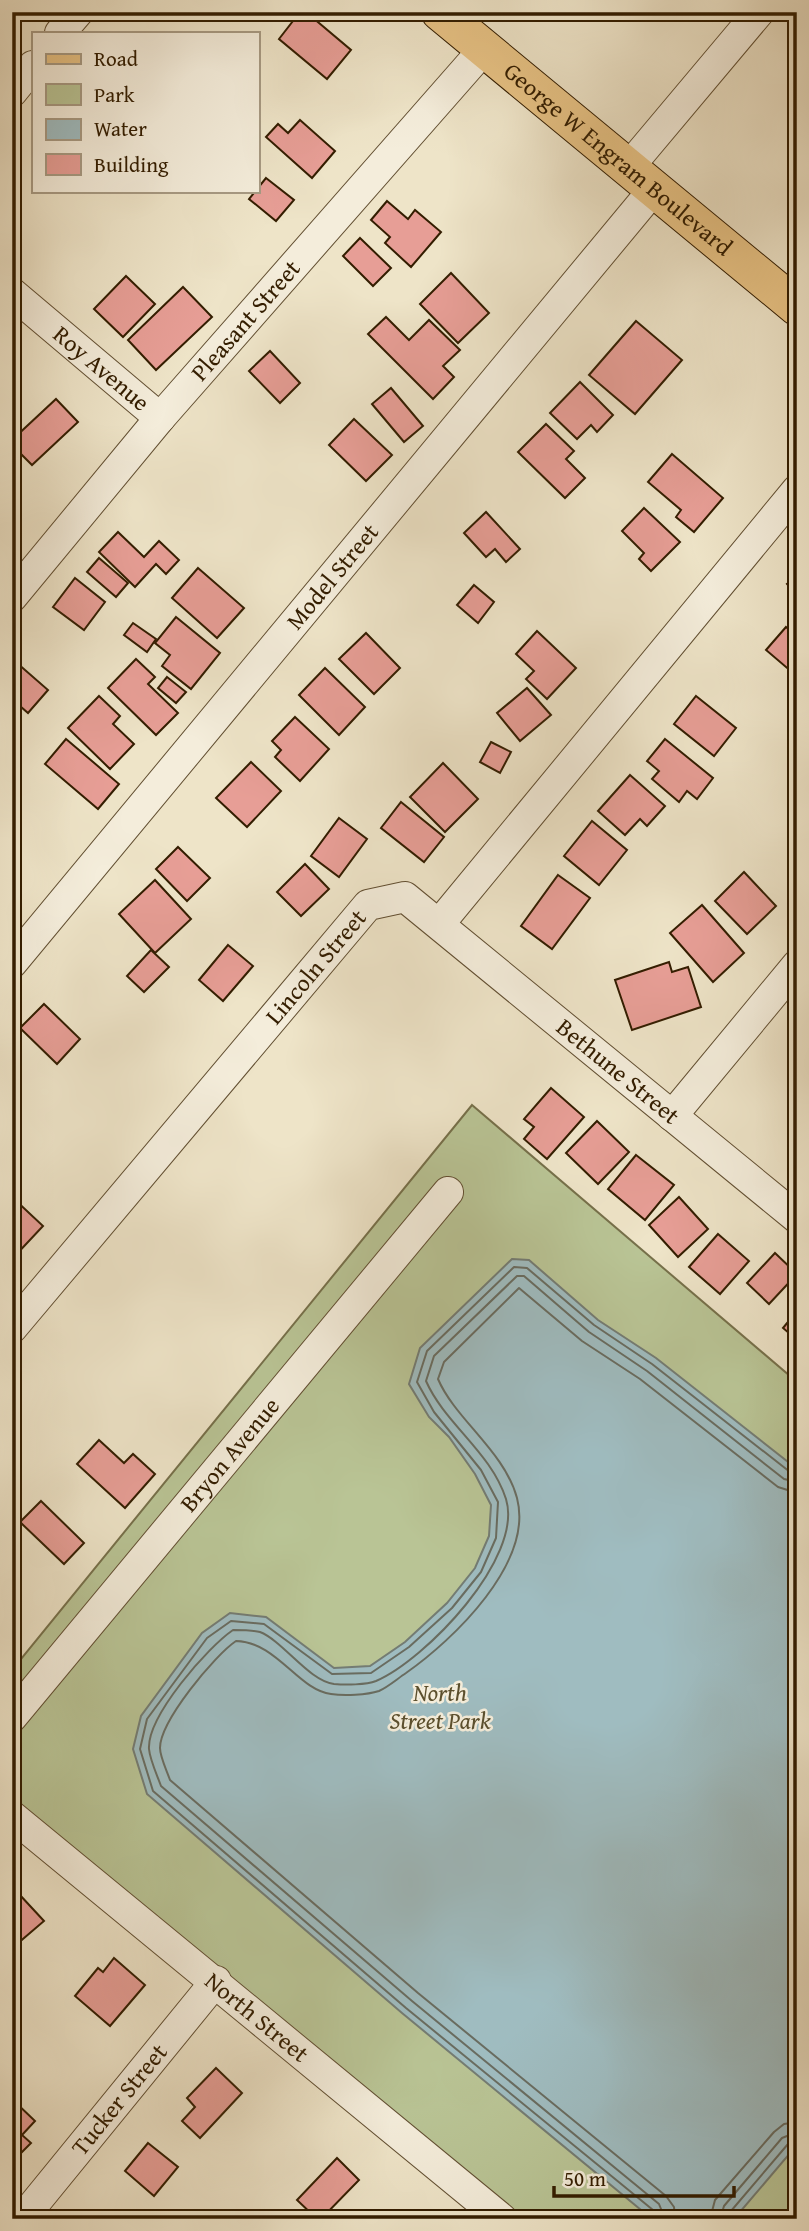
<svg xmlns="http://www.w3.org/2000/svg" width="809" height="2231" viewBox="0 0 809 2231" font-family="'Gentium Book Plus',serif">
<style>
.green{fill:#b9c495;stroke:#76704a;stroke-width:2}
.water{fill:#9fbcc0;stroke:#747c73;stroke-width:2}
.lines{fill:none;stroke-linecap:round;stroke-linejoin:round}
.shore{stroke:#696c60;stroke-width:2}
.building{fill:#e79e96;stroke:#331d00;stroke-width:2}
.minor-casing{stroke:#624f32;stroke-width:32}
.major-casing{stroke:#331d00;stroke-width:39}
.minor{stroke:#f4eddb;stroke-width:30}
.major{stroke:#e7c284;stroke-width:37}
.labels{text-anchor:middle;stroke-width:5;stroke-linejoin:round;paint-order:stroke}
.street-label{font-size:24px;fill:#331d00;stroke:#f4eddb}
.park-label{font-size:24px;font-style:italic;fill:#5b4f2d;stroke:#f4eddb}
</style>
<rect width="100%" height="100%" fill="#eee4c8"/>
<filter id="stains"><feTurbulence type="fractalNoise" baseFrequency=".00286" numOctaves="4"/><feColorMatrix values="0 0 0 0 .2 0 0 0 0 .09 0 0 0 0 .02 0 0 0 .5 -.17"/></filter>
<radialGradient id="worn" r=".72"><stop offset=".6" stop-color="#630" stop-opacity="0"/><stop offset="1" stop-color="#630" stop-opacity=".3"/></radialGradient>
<polygon class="green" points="472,1105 797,1382 797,2219 502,2219 12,1816 12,1670"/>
<polygon class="water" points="512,1259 529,1260 598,1320 656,1358 797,1469 797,2145 734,2219 652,2219 402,2013 147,1794 133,1749 141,1716 202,1633 230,1613 266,1617 334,1668 370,1666 405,1642 447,1603 475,1568 489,1536 491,1505 475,1474 449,1437 429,1417 409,1384 420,1348"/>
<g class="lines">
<g class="shore">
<polyline points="656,2219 653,2210 406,2008 153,1791 140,1749 147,1719 207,1638 231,1621 264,1624 332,1674 371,1673 409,1647 452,1608 481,1572 496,1538 498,1502 481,1470 434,1412 417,1382 427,1351 514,1267 527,1268 594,1325 652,1364 790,1472 797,1474"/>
<path d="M 665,2219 L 659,2204 L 412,2001 L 161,1786 C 157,1775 150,1760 149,1749 C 147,1716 208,1647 233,1630 C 241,1630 252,1630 260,1632 C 283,1641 309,1681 334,1684 C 345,1685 366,1685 376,1681 C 425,1660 524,1558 506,1499 C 491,1452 445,1424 426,1381 L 434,1356 L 517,1276 L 524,1276 L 589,1332 L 647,1371 L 784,1479 L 797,1482"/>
<path d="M 675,2219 L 674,2207 L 666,2196 L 418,1993 L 170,1780 C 167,1771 160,1757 160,1748 C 160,1721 215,1655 236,1641 C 277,1642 298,1690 331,1694 C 344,1696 367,1695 379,1691 C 388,1687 397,1679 406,1673 C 453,1640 534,1563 517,1498 C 505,1452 455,1419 438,1379 L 444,1362 L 519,1288 L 582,1341 L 640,1379 L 778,1487 L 797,1493"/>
<polyline points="710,2219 715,2200 774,2132 784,2124 797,2122"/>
<polyline points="720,2219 724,2206 782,2138 797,2132"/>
<polyline points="729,2219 731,2211 788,2144 797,2141"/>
</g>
</g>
<g class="building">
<polygon points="300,12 306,12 351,50 327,79 279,39"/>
<polygon points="300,120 335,151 312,178 266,137 278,124 288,133"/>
<polygon points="266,178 294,200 276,221 249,199"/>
<polygon points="387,201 408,219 415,210 441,232 411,267 385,243 390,237 371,220"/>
<polygon points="360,238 391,268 373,286 343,256"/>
<polygon points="451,273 489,313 458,343 420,304"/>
<polygon points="126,276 155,304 123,337 94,309"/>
<polygon points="183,287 212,317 156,370 128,340"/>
<polygon points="386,317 409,340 429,320 460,350 443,366 454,377 433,399 368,334"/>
<polygon points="636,321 682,360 635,414 589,375"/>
<polygon points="270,351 300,383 280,403 249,371"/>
<polygon points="580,382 613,415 597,432 591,425 577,439 550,413"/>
<polygon points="391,388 423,426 404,442 372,404"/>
<polygon points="56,399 78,422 32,465 12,445 12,440"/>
<polygon points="354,419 392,455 366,481 329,445"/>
<polygon points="546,424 574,451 566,459 585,478 565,498 518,452"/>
<polygon points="672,454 723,498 694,532 676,517 681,510 648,482"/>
<polygon points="644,508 680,542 651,571 639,559 644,553 622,531"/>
<polygon points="486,512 520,549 506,562 495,549 486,557 464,533"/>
<polygon points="118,532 144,557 159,541 179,560 166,574 156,564 135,587 99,552"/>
<polygon points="99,558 128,583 116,597 87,572"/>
<polygon points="198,568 244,608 217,638 172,598"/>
<polygon points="797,576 797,596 787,584"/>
<polygon points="75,578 105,602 84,630 53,607"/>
<polygon points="474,585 494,602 478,623 457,605"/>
<polygon points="176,617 220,653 191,689 162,666 170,655 155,643"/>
<polygon points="133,623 156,639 147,652 124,635"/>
<polygon points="786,627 797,636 797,669 793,673 766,650"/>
<polygon points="537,631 576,668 547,699 526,679 534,671 516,654"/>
<polygon points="366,633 400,668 374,694 339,659"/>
<polygon points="136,659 155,677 148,684 178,713 156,735 108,688"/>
<polygon points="17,663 48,690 28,713 12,699 12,669"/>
<polygon points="325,668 365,707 339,735 299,695"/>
<polygon points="167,677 186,692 176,703 158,688"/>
<polygon points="527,688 551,715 520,741 497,713"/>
<polygon points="99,696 120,716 113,724 134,744 110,769 68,728"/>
<polygon points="696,696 736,728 714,756 674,724"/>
<polygon points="295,717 329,749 300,781 275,757 281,750 272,741"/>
<polygon points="66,739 119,784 98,809 45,764"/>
<polygon points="665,739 713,778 697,799 687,791 679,802 652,779 659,771 647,761"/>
<polygon points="491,742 511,752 500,773 480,762"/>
<polygon points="251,762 281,791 247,827 216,798"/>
<polygon points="443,763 478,799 445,832 410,797"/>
<polygon points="630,775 665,806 647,826 640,819 625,835 598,811"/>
<polygon points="401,802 444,837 424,862 381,828"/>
<polygon points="339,818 367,839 339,877 311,856"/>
<polygon points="592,821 627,850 599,885 564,856"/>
<polygon points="178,847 210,878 187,901 156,869"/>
<polygon points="305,864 329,889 301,916 277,892"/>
<polygon points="744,872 776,906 747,934 715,901"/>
<polygon points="558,875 590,898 552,949 521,926"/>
<polygon points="155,880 191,919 155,953 119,914"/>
<polygon points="702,905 744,953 713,982 670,933"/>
<polygon points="228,945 253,966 223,1001 199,980"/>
<polygon points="151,950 169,967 144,992 127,976"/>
<polygon points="669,962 672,972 688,967 701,1007 632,1030 615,980"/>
<polygon points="44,1004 80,1039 57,1064 20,1028"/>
<polygon points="551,1088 584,1117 547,1159 524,1139 534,1127 524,1119"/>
<polygon points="597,1121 629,1152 598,1184 566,1153"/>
<polygon points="636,1155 674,1185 645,1220 608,1189"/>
<polygon points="12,1197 43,1226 13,1258 12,1257"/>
<polygon points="679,1197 708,1229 678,1257 649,1225"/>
<polygon points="718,1234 749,1261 720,1294 689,1267"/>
<polygon points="775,1253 797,1274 769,1304 747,1283"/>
<polygon points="797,1311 797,1340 783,1328"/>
<polygon points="99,1440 124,1463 133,1454 155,1474 125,1508 77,1464"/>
<polygon points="41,1501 84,1543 64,1564 20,1522"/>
<polygon points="19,1894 44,1921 17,1944 12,1938 12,1900"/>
<polygon points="114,1958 145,1985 110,2026 75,1996 98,1968 103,1972"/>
<polygon points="216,2068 242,2093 200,2138 182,2121 195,2107 187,2098"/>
<polygon points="12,2099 35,2121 22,2135 31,2143 12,2162"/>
<polygon points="148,2143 178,2167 154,2196 125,2171"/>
<polygon points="337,2158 359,2180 321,2219 317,2219 297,2200"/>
</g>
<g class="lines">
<g class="minor-casing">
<g id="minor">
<polyline points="60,33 78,12"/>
<polyline points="12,92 33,66"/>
<polyline points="628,168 759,12"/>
<path id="s1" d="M 12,293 L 160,418"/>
<path id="s2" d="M 12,597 L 160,418 L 484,49"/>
<polyline points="440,923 797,490"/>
<path id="s3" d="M 12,963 L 654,189"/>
<polyline points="672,1116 797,965"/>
<path id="s4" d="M 12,1328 L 368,905 L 405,897 L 797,1218"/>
<path id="s5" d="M 12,1717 L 448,1192"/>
<path id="s6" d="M 12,1816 L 502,2219"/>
<path id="s7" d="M 22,2219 L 216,1981"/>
</g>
</g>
<g class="major-casing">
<g id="major">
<path id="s8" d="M 440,12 L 797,307"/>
</g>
</g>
<use href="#minor" class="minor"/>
<use href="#major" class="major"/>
</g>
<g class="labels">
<g class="street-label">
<text dy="8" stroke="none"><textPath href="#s8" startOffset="231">George W Engram Boulevard</textPath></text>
<text dy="8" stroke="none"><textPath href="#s2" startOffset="362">Pleasant Street</textPath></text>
<text dy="8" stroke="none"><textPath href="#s1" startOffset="117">Roy Avenue</textPath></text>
<text dy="8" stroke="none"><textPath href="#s3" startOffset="502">Model Street</textPath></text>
<text dy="8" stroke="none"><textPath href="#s4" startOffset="472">Lincoln Street</textPath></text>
<text dy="8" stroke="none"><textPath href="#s4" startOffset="866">Bethune Street</textPath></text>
<text dy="8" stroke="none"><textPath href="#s5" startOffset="341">Bryon Avenue</textPath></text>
<text dy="8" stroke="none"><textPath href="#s6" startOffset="317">North Street</textPath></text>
<text dy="8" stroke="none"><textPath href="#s7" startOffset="154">Tucker Street</textPath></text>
</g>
<g class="park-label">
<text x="440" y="1701">North<tspan x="440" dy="28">Street Park</tspan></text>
</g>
</g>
<rect width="809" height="2231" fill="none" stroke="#eee4c8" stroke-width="42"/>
<rect x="14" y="14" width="781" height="2203" fill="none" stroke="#331d00" stroke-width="3.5"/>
<rect x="21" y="21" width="767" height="2189" fill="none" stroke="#331d00" stroke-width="2"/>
<rect x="32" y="32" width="228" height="161" fill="#f4eddb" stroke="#a79a83" stroke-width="2"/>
<rect x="46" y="54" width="35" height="10" fill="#e7c284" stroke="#a79a83" stroke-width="2"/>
<text x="94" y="66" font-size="21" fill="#331d00">Road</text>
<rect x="46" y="84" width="35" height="21" fill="#b9c495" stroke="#a79a83" stroke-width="2"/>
<text x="94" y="102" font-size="21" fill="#331d00">Park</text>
<rect x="46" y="119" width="35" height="21" fill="#9fbcc0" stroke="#a79a83" stroke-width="2"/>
<text x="94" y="136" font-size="21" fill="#331d00">Water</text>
<rect x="46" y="154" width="35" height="21" fill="#e79e96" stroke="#a79a83" stroke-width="2"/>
<text x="94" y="172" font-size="21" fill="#331d00">Building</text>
<path d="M554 2186v10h180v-10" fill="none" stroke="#331d00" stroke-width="3.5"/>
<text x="564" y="2186" font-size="21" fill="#331d00" stroke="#f4eddb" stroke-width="5" paint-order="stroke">50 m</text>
<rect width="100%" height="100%" filter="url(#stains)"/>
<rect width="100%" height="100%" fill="url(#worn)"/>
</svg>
